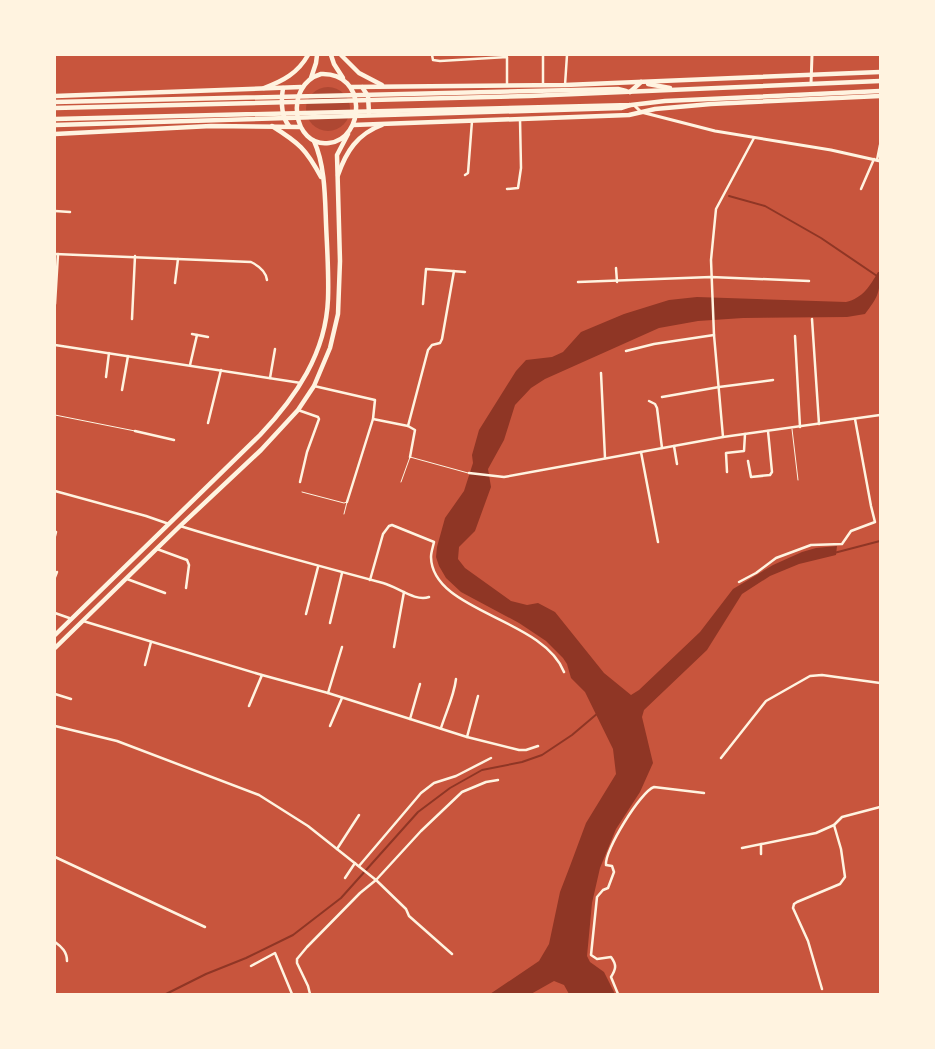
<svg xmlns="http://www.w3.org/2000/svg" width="935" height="1049" viewBox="0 0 935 1049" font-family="'Exo 2',sans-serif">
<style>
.green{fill:#ae4732}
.water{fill:#8f3625}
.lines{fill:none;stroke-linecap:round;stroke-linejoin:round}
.stream{stroke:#8f3625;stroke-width:2}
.service{stroke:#fff3e0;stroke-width:1}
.minor{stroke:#fff3e0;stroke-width:2.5}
.tertiary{stroke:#fff3e0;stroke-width:3}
.trunk{stroke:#fff3e0;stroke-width:4.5}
</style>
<rect width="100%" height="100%" fill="#c8553d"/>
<circle class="green" cx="328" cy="109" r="22"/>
<path class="water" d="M 878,272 L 880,272 C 880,293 878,297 865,314 L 847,317 L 743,318 L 698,321 L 659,328 L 545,379 L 531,388 L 515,405 L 504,440 L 488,469 L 491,487 L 475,531 L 459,547 L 458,559 L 465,568 L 511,601 L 527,605 L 538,603 L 555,612 L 604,673 L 631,695 L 639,690 L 700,632 L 733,589 L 773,565 L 802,552 L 816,548 L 837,546 L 836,555 L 799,564 L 770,576 L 742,594 L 707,650 L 644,710 L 642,717 L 653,763 L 640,792 L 616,829 L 600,868 L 592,903 L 587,956 L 590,962 L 604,972 L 615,994 L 569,994 L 564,985 L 554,981 L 531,994 L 490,994 L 539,961 L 549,944 L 560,892 L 570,866 L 586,823 L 616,774 L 613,749 L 585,692 L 571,678 L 567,664 L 563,658 L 546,641 L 519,623 L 461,592 L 446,578 L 439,566 L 436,557 L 437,547 L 445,518 L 464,491 L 473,463 L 472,455 L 479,430 L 516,371 L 526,360 L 552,357 L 563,352 L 581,332 L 624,314 L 669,300 L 697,297 L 846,302 C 863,298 870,286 878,272 Z"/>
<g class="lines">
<g class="stream">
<polyline points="729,196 765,206 821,238 880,278"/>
<polyline points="834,553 880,541"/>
<polyline points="166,994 206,974 246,958 293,935 341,898 418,812 450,788 482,770 522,762 542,755 572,735 598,713"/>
</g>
<g class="service">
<polyline points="55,415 135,431"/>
<polyline points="792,429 798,480"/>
<polyline points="401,482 410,457 468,473"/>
<polyline points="302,492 344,503 347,502 344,514"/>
</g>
<g class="minor">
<polyline points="432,55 433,60 440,61 507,57 507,85"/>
<polyline points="543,85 543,55"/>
<polyline points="565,85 567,55"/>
<polyline points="877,160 880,145"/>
<polyline points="465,175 468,173 472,121"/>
<polyline points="507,189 518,188 521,168 520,119"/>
<polyline points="861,189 874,159"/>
<polyline points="55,211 70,212"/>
<path d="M 55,254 L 251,262 C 259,266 266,271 267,280"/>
<polyline points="616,268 617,282"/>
<polyline points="578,282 711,277 809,281"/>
<polyline points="175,283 178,259"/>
<polyline points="55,304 58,254"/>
<polyline points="423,304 426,269 465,272"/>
<polyline points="132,319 135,256"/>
<polyline points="812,319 819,424"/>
<polyline points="192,334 208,337"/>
<polyline points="795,336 800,427"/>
<polyline points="55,345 301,383"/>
<polyline points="626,351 654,344 714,335"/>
<polyline points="190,365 197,335"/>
<polyline points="601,373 605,458"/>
<polyline points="106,377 109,353"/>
<polyline points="270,378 275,349"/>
<polyline points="314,386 375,400 373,419 347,502"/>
<polyline points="122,390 128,356"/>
<polyline points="662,397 719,387 773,380"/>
<polyline points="649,401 655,404 657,408 662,448"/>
<polyline points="298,410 318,417 319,419 307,452 300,482"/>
<polyline points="373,419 408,426 415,430 410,457"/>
<polyline points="208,423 221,370"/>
<polyline points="408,426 428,350 432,345 440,343 442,339 454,271"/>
<polyline points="135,431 174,440"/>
<polyline points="723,437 714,335 711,260 716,209 754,138"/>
<polyline points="674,446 677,464"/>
<polyline points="641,452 658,542"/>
<polyline points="748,461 751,477 770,475 772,472 768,431"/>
<polyline points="727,472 726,453 744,451 745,434"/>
<polyline points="469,473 504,477 723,437 880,415"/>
<polyline points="55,491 146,516 169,524"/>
<path d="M 180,526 C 248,547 315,565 383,583 C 398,587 415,602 429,597"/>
<polyline points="55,536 56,532"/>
<polyline points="157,549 187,560 189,565 186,588"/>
<polyline points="55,577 57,572"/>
<polyline points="127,579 165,593"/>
<path d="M 370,580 L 383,534 L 389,526 L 392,525 L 434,542 C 433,547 431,552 431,557 C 432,612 543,618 564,672"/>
<polyline points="739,582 756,573 776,558 811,545 842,544 851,531 875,522 871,506 855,419"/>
<polyline points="55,613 72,619"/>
<polyline points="306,614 318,567"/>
<polyline points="83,621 262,675 328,693 467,737 519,750 526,750 538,746"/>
<polyline points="330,623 342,573"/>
<polyline points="394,647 404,592"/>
<polyline points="145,665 151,642"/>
<polyline points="328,693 342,647"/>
<polyline points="55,694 71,699"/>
<polyline points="249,706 262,675"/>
<polyline points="410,719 420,684"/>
<polyline points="55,726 117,741 259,795 308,826 376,880 406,909 409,916 452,954"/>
<polyline points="330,726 342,698"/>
<path d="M 441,728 C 446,712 454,696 456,679"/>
<polyline points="467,737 478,696"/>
<polyline points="721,758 766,701 810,676 822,675 880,683"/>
<polyline points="761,844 761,854"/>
<polyline points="742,848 816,833 834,825 842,817 880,807"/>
<polyline points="337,849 359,815"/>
<polyline points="55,857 205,927"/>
<polyline points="359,866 421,793 434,783 456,776 491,758"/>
<polyline points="345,878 355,863"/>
<path d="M 55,942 C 62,947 67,952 67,961"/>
<polyline points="251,966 275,953 292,994"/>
<polyline points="822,989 808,941 793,908 794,904 797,902 840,884 845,877 841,849 834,825"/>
<polyline points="310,994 308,986 297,963 297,959 307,947 360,893 376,880 421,831 462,792 486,782 498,780"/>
<path d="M 618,994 L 611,977 C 616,969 617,965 611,957 L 597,959 L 591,955 L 597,897 L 603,890 L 608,888 L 614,872 L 612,866 L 606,865 C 604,851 641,791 654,787 L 704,793"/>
</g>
<g class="tertiary">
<polyline points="811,84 812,55"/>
<polyline points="634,105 641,112 715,131 831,150 880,161"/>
</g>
<g class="trunk">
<polyline points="331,55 334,64 343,78"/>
<polyline points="341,55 359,73 382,85"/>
<path d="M 321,74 C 368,72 365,139 329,143 C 293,148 283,85 321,74 Z"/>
<polyline points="311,78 316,63 317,55"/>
<polyline points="648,84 670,88"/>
<polyline points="351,87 565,85 880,72"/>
<polyline points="362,87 368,96 369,113"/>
<path d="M 264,88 C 283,81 298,73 308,55"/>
<path d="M 283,88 C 281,101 281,116 289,126"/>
<polyline points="630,92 641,82"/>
<polyline points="55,96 301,87"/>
<polyline points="55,102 618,89 626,91"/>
<polyline points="55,108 529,96 880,81"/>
<polyline points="55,119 631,105 665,101 880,91"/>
<polyline points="55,125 621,108 630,105"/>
<polyline points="353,125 629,115 655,109 711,104 880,96"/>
<path d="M 272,126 C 299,143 306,149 321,177"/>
<polyline points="55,134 211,126 300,127"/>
<path d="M 338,175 C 346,152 357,134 382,125"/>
<path d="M 55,635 L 260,435 C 296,397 326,353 328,299 C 329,274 327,248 326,223 C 325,197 325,165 314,141"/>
<polyline points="55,648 180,526 261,450 298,410 314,386 330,348 338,314 340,261 337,155 348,134"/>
</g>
</g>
<rect width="935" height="1049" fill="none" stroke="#fff3e0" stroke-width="112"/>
</svg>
